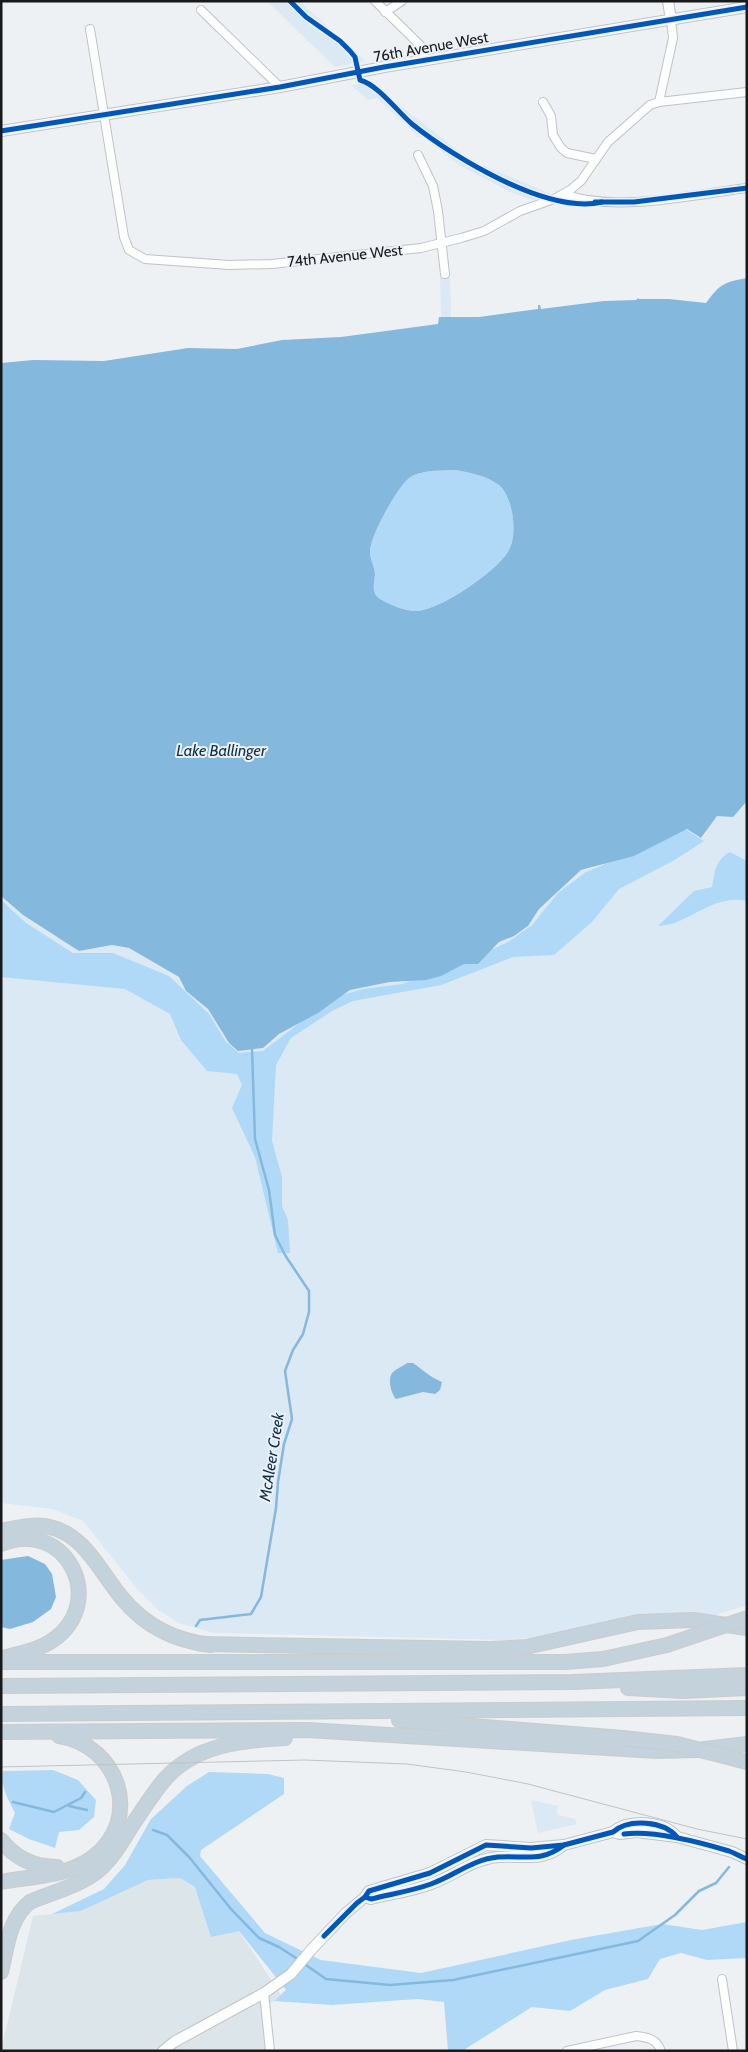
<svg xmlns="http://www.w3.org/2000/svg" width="748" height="2052" viewBox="0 0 748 2052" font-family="Cabin,sans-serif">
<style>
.built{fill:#dce5ea}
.green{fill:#dbe9f4}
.forest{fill:#b0d9f7}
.water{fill:#85b8dd;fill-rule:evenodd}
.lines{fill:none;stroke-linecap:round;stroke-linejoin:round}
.stream{stroke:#85b8dd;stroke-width:2.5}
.minor-casing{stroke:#c0c2c4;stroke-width:10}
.tertiary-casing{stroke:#c0c2c4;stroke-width:12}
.motorway-casing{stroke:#cacccd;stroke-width:16}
.minor{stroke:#fcfdfd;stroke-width:8}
.tertiary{stroke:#fcfdfd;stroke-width:10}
.motorway{stroke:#c3d2db;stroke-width:14}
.tram{stroke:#c2c2c3;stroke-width:1}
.motorway-bridge-casing{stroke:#cacccd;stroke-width:16;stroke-linecap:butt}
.motorway-bridge{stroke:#c3d2db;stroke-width:14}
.cycleway-casing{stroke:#ebf1f6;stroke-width:8}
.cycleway{stroke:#0057b8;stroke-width:5}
.labels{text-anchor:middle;stroke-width:4;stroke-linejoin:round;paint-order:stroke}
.street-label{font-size:15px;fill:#17191b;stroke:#ebf1f6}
.water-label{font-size:16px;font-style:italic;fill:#103046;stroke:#ebf1f6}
</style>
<rect width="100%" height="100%" fill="#eef1f3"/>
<polygon class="built" points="180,1878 195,1887 239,1931 281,1995 263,2010 266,2051 1,2050 33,1916 81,1911 148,1880"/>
<g class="green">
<polygon points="267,1 299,1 365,61 335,67"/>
<polygon points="374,82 380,90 470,160 551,194 532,200 510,192 459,165 422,136 419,137 377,98 368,100 351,85"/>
<polygon points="440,274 450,274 451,317 441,317"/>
<polygon points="747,801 747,1605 716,1615 686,1614 539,1637 506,1640 213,1633 179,1623 158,1610 137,1589 83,1521 52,1509 1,1503 1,896 23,915 53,935 94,949 112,945 129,948 179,977 186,991 208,1009 229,1043 238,1050 263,1048 279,1034 318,1013 350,990 390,982 408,981 478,964 499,942 514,936 528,926 539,909 581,870 596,867 650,848 687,829 702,838 717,815 733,817"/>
<polygon points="531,1800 558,1806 556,1812 559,1815 575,1819 577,1824 538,1833"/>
</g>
<g class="forest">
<path d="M 456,470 C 471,473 487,476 499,485 C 513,497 518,534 509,550 C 499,570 438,611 416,611 C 405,611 389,604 380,599 C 371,593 374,584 375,575 C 375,567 370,560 370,552 C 370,536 396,490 408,479 C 420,469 442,471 456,470 Z"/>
<polygon points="683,828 704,841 673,861 619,889 592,922 554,955 513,957 441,985 353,1001 332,1011 291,1038 276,1065 272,1141 282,1177 282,1206 288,1220 290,1253 278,1253 255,1157 232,1108 242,1085 237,1074 207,1071 181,1040 170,1014 125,989 1,977 1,900 26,923 73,953 113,953 169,976 209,1014 226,1042 239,1053 263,1051 332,998 363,989 402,984 476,957 508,942 532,925 558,893 586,872 647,847"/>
<path d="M 730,852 L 747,861 L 747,901 C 720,895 700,913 677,922 C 671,925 664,925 658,926 L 694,891 L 712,887 C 715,872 715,860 730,852 Z"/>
<path d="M 53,1770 L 78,1780 L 96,1800 L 94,1817 L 79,1830 L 59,1832 L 55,1848 L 29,1839 L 9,1829 L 15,1813 C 8,1799 0,1786 3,1771 Z"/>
<polygon points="209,1772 268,1774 284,1778 284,1794 201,1850 200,1856 265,1933 321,1960 421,1973 571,1940 662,1924 702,1930 747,1922 747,1961 746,1958 707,1960 681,1953 660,1959 648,1979 605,1990 570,2011 532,2007 462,2051 448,2051 444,2002 418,1999 332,2005 274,2001 286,1990 239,1931 211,1937 195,1887 180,1878 148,1880 81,1911 52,1914 104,1889 125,1865 151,1819 187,1786"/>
</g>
<g class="water">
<path d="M 747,278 L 747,801 L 733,817 L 717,816 L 701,838 L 687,829 L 634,856 L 581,870 L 539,909 L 528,926 L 514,936 L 499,942 L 478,964 L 464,964 L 441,976 L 426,980 L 390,982 L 350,990 L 318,1013 L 279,1034 L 263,1048 L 238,1051 L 229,1043 L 208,1009 L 186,991 L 179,977 L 129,948 L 112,945 L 79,951 L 23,915 L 1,896 L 1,363 L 33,360 L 104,361 L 188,348 L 237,349 L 282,340 L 341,337 L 438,324 L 439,317 L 479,317 L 538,309 L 538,305 L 540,305 L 541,309 L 604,301 L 636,300 L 638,298 L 639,299 L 669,299 L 706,303 C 720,284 724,282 747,278 ZM 456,470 C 471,473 487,476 499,485 C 513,497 518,534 509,550 C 499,570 439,611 416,611 C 404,611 389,604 380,599 C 371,593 374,584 375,575 C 375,567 370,560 370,552 C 370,536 396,490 408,479 C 420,469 442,471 456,470 Z"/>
<path d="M 407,1363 L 413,1363 C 423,1370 430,1377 442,1382 L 440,1390 L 435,1394 L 423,1392 L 396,1399 C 391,1393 387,1378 393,1372 C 396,1369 403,1366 407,1363 Z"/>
<polygon points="28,1556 45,1564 52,1574 56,1597 51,1609 33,1622 10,1629 1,1627 1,1560"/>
</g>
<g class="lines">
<g class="stream">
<polyline points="196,1626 200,1620 251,1614 261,1597 276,1508 278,1482 284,1444 292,1419 285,1371 293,1350 303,1334 309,1312 309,1291 285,1255 275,1235 269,1190 255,1139 252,1049"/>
<polyline points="13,1802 54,1812 81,1798 85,1792"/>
<polyline points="69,1806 87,1810"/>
<polyline points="153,1830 167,1835 189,1857 231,1909 259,1938 279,1947 299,1960"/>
<polyline points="412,1883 434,1877 462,1862"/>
<polyline points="303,1963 326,1979 390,1985 453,1980 638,1941 675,1915 699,1891 716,1883 729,1867"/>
</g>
<g class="minor-casing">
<g id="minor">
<polyline points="375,1 420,45 425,60"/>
<polyline points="201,10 280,87"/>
<polyline points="385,12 402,1"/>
<polyline points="90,29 124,237 129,250 145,259 229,265 272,264 421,248 461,238 484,231 520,211 554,199 570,190 581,181 608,142 650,105 659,102 673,38 671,20"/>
<polyline points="543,102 551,116 553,135 561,148 567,153 596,159"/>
<polyline points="659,102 747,92"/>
<polyline points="418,155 433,186 438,211 445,274"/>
<path d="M 564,194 C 615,213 692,195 747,188"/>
<polyline points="722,1979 733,2051"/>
<polyline points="264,1993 270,2051"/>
<path d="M 567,2051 L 636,2036 C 647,2037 657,2039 661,2051"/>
</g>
</g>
<g class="tertiary-casing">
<g id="tertiary">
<polyline points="668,1 671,20"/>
<polyline points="1,131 280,87 384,67 747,7"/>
<polyline points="613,1832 620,1834 637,1832 677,1837 732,1852 747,1859"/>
<path d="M 365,1897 L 371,1899 C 391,1894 412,1891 431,1884 C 454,1876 473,1859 498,1857 C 525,1855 541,1863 564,1845"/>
<path d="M 163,2051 L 174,2042 L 264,1993 L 291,1974 L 311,1950 L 346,1913 L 365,1897 L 369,1891 L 430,1873 L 486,1845 L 531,1848 L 564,1845 L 613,1832 C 629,1818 664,1821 677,1837"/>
</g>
</g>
<g class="motorway-casing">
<g id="motorway">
<path d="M 1,1531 C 17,1528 35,1523 50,1527 C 85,1535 101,1573 122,1598 C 145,1626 175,1641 211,1645"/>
<path d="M 1,1544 C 65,1517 109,1601 53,1640 C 39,1650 20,1653 3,1658"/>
<polyline points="202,1644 490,1649 526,1647 638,1622 693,1620 747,1628"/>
<polyline points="1,1662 565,1662 603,1659 667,1645"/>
<polyline points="1,1686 573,1682 747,1675"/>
<polyline points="628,1688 683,1691 747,1688"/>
<polyline points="1,1714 747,1708"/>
<polyline points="399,1720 623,1738"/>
<polyline points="1,1732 307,1730 657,1751 697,1750 747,1744"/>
<path d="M 1,1840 C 15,1858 34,1867 57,1867"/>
<path d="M 1,1882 C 32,1876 66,1877 92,1858 C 144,1820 119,1745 59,1736"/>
<path d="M 1,1972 C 7,1947 9,1918 30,1902 C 52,1892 80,1886 99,1870 C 114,1857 124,1838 135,1821 C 145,1807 154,1791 166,1778 C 196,1745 242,1740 285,1738"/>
</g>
</g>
<use href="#minor" class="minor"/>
<use href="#tertiary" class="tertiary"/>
<use href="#motorway" class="motorway"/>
<polyline class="tram" points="1,1767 305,1760 407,1764 466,1772 528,1784 697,1829 747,1839"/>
<g class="motorway-bridge-casing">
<g id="motorway-bridge">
<polyline points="667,1645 747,1618"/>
<polyline points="623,1738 677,1744 747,1762"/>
</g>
</g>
<use href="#motorway-bridge" class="motorway-bridge"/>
<g class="cycleway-casing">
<g id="cycleway">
<path d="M 290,1 L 306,17 L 340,41 L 350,51 L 355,57 L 360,80 C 378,85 397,111 412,124 C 453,157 548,215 602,202"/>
<polyline points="1,131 280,87 384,67 747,7"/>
<polyline points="595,202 634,202 747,188"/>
<path d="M 624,1834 C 655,1830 699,1842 729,1851 C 735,1853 740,1857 747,1859"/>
<path d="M 365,1897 L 371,1899 C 391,1894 412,1891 431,1884 C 454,1876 473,1859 498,1857 C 525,1855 541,1863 564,1845"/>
<path d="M 324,1936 L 357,1903 L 365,1897 L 369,1891 L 430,1873 L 486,1845 L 531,1848 L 564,1845 L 613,1832 C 629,1818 664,1821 677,1837"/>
</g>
</g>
<use href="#cycleway" class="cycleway"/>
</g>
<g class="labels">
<g class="street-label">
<text transform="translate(431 47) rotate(-10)" y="5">76th Avenue West</text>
<text transform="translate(345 256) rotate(-6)" y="5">74th Avenue West</text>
</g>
<g class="water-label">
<text x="221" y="756">Lake Ballinger</text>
<text transform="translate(271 1457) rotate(-81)" y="6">McAleer Creek</text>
</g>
</g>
<rect width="748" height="2052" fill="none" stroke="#17191b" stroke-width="5"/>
</svg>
